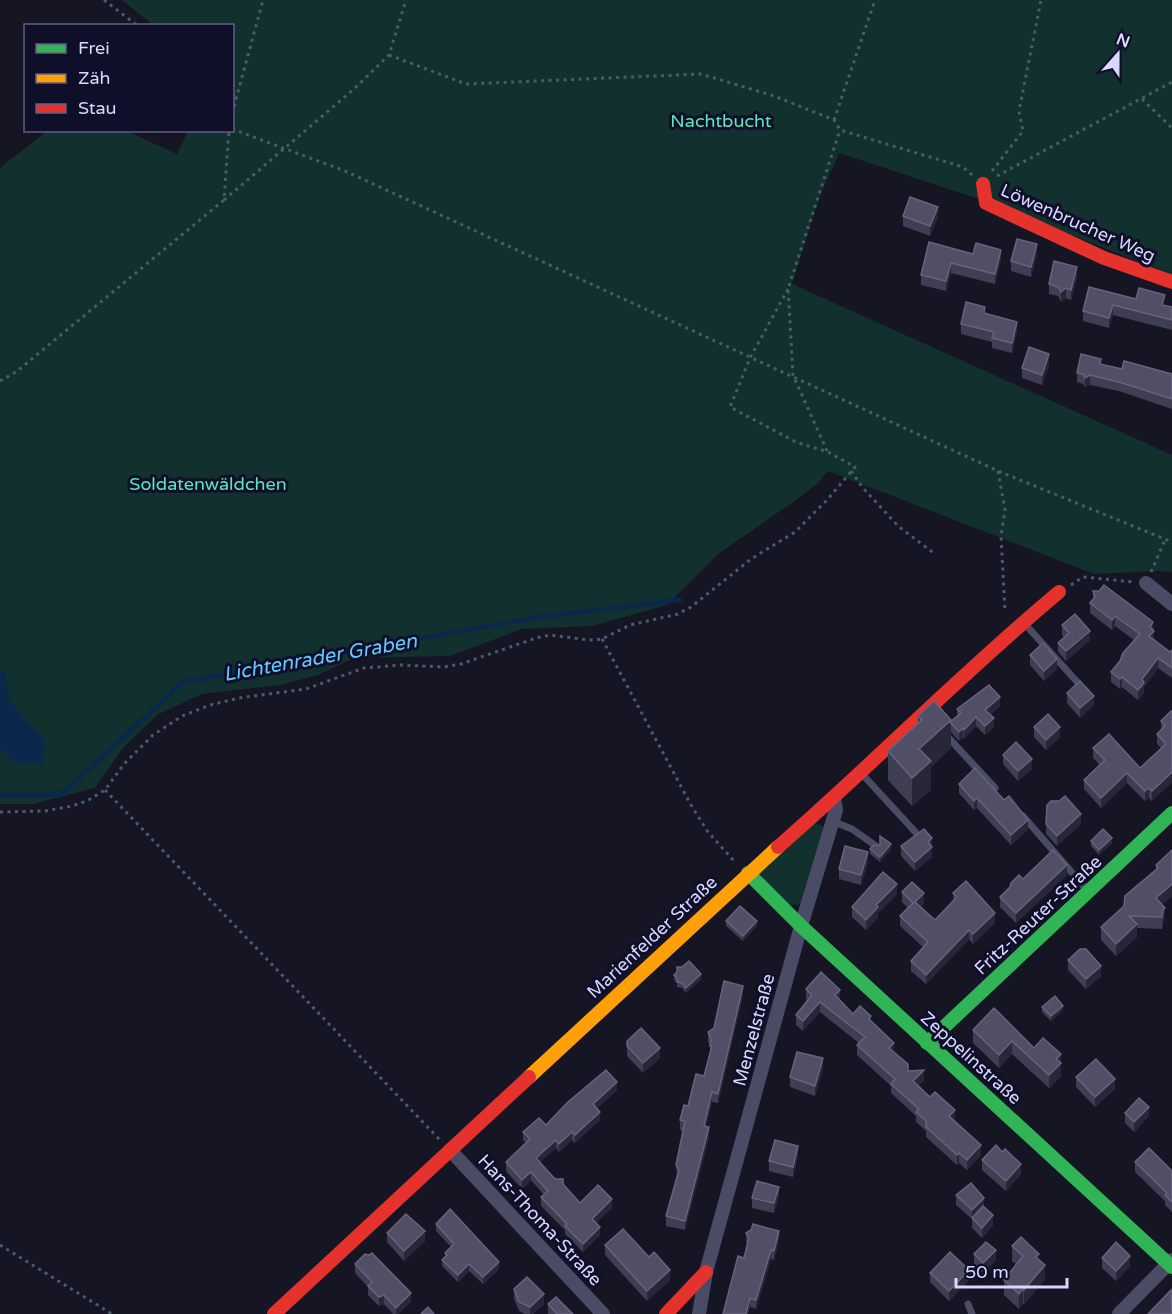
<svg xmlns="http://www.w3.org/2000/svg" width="1172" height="1314" viewBox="0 0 1172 1314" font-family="'Varela Round',sans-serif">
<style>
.green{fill:#12302e}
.water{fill:#0a284b}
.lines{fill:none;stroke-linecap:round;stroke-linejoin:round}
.stream{stroke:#0a284b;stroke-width:4.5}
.path{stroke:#495c6b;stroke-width:3;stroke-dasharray:3 4.5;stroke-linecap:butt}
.lane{stroke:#4a4b65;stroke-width:7}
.street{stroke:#4a4b65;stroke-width:14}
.fast{stroke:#30b455;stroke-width:14}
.slow{stroke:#ff9f0a;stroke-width:14}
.jam{stroke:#e5322d;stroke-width:14}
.wall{fill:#3f3f53}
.shaded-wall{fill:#282738}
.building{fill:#504f65;stroke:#65647e;stroke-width:1.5}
.labels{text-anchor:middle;stroke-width:6;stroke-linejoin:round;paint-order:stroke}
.park-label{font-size:18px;fill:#5ae8b6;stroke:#100f2a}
.street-label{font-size:18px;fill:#d8d8ff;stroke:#100f2a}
.water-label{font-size:20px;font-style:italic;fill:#66c8ff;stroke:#100f2a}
</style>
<rect width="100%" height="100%" fill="#161524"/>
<g class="green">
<polygon points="122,0 1172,0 1172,275 991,203 839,153 818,201 792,284 1172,455 1172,572 1158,571 1094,574 828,471 817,484 796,500 718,554 667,605 592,626 522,629 450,656 354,658 318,675 281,685 202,694 157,715 123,748 95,788 33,804 0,804 0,168 47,131 126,131 177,154 188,131 232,130 232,26 153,25"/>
<polygon points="814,822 826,828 802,904 790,905 757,872"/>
</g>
<polygon class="water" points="0,669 5,672 9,701 45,741 43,764 14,763 0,747"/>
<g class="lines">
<polyline class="stream" points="0,795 48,795 64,792 183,682 539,617 680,600"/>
<g class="path">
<polyline points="104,0 138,26"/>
<polyline points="389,55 466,84 701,74 774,96 834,120 840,130 963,167 972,175"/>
<polyline points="1142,99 1172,128"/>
<polyline points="232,114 263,0"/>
<polyline points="834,120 875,0"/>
<polyline points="232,129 345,171 998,471 1172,542"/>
<polyline points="992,171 1023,131 1019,111 1041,0"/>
<polyline points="997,176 1172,82"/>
<polyline points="224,200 354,89 389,55 406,0"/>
<polyline points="0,381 16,372 224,200 229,130"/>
<polyline points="827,451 793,375 788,289 840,130"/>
<polyline points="851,471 863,488 898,526 935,554"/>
<polyline points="998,471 1005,510 1001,536 1005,611"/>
<polyline points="1151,572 1165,540"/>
<polyline points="1071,585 1083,577 1134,582"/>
<polyline points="602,639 691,805 708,832 735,862"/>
<polyline points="105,790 440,1140"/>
<polyline points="0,812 45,811 72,806 87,801 105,790 124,764 153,735 182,716 210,705 239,698 306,689 364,668 401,665 444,667 461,664 536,638 550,635 589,640 602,639 630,625 678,614 691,607 751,559 795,532 827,500 855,467 828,452 796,442 730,407 750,358 788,289"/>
<polyline points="0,1245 112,1314"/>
</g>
<g class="lane">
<polyline points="1024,623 1079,684"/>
<polyline points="945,734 995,788"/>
<polyline points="863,775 919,836"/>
<polyline points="1023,816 1088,891"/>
<polyline points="832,821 852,829 876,846"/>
<polyline points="968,1304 972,1314"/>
</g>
<g class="street">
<polyline points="1146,583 1172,604"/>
<polyline points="450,1150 603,1314"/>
<polyline points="699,1314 706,1272 801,926 836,810 834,798"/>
<polyline points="1119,1314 1172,1260"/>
</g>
<g class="fast">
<polyline points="748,873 801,926 1172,1267"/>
<polyline points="927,1043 1172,813"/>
</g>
<polyline class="slow" points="529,1077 778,847"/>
<g class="jam">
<polyline points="983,184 986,203 1104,258 1172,282"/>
<path d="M 778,847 C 873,764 962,673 1059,592"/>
<polyline points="274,1314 529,1077"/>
<polyline points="666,1314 706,1272"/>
</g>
</g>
<g class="wall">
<polygon points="903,216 938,217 930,236 903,226"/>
<polygon points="973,254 1001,259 995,284 951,273 946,291 921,285 921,275"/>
<polygon points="1037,254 1031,277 1011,271 1011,261"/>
<polygon points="1077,277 1071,300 1066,298 1061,302 1058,296 1049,294 1049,284"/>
<polygon points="1136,299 1172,307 1172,330 1113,315 1109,328 1083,321 1083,311"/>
<polygon points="985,314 1017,331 1012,353 992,348 992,342 961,334 961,324"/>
<polygon points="1049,364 1042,385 1022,378 1022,368"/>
<polygon points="1101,364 1122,369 1172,374 1172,409 1119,391 1090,385 1085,387 1083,384 1077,382 1077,373"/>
<polygon points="1093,591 1153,622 1154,640 1170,652 1172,650 1172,678 1158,668 1144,687 1144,693 1138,700 1122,687 1120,689 1111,682 1111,672 1134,640 1115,626 1112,630 1090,613 1090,603 1093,599"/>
<polygon points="1062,625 1090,640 1066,661 1058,652 1058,643 1064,637 1062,635"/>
<polygon points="1030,655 1057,669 1044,681 1030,665"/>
<polygon points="1067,693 1094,705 1080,718 1067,703"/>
<polygon points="1000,706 990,715 994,727 985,735 976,726 964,739 963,737 959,741 951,732 951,748 931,767 931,790 912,806 888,780 888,751 918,724 918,716 951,722 957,716 957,709"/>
<polygon points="1171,711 1172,782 1152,801 1149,798 1145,801 1127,783 1101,808 1084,789 1084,780 1100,765 1093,758 1093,748 1140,768 1161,748 1157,744 1157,734 1161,730 1161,721"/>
<polygon points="1034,727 1060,737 1046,750 1034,737"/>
<polygon points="1003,755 1032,769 1018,781 1003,764"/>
<polygon points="959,784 1028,830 1011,845 977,808 974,810 959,793"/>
<polygon points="1047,805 1081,824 1057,846 1046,834"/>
<polygon points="932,838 932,857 915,871 901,856 901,846"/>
<polygon points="1091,841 1112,843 1099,855 1091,846"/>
<polygon points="870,849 891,849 880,862 870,854"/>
<polygon points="1172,850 1172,896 1162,904 1165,920 1163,922 1162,929 1137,928 1137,937 1116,956 1101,940 1101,927 1124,906 1156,869 1156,865"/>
<polygon points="868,862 861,885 839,879 839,869"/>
<polygon points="1067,875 1016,923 1000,907 1000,897 1023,879"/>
<polygon points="902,892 924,903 920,907 935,920 953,900 953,893 995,923 973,944 969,939 926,984 911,971 911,961 923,947 900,926 900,916 908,908 902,902"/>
<polygon points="897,894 878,913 878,917 866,930 852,917 852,907"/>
<polygon points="726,921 757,926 743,941 726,926"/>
<polygon points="1068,960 1101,976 1086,989 1068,970"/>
<polygon points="674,975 701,979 686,993 682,988 677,987 677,983 674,980"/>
<polygon points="806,989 840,1000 853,1014 871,1022 908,1071 924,1080 918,1086 955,1120 954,1121 981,1155 967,1170 959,1163 957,1165 926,1137 926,1131 916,1122 916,1116 891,1093 891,1086 857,1055 857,1045 859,1043 820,1012 803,1031 796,1025 796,1015 807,1000 806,999"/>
<polygon points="743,995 718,1103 712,1102 706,1126 709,1137 685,1230 666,1226 666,1216 677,1177 676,1165 683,1131 680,1130 680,1120 704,1076 710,1055 710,1046 708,1042 708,1032 714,1028"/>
<polygon points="1042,1007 1063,1010 1051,1021 1042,1012"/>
<polygon points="994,1008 1061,1076 1049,1088 1012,1054 999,1068 973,1043 973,1030"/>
<polygon points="627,1041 660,1058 643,1073 627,1056"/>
<polygon points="823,1068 815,1096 790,1087 790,1077"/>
<polygon points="1076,1077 1115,1089 1095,1107 1076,1087"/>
<polygon points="617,1090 597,1108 600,1120 575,1143 572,1140 559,1152 556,1148 540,1162 555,1179 563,1184 580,1203 612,1208 596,1223 600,1235 583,1252 565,1234 565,1230 541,1206 541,1197 544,1195 531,1180 522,1189 506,1171 506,1162 526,1143 523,1140 523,1132 546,1125"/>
<polygon points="1125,1113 1149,1116 1134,1132 1125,1123"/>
<polygon points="1002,1152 1021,1174 1006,1191 982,1170 982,1160"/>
<polygon points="798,1156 793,1177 769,1171 769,1161"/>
<polygon points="1135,1162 1172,1171 1172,1212 1165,1205 1165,1201 1135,1172"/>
<polygon points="956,1195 984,1208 993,1225 982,1238 972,1228 972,1219 956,1205"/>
<polygon points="779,1196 774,1213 752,1208 752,1198"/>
<polygon points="436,1224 499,1269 483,1284 469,1271 458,1282 442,1266 442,1260 445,1257 445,1253 451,1247 436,1231"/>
<polygon points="387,1233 425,1241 404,1261 387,1242"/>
<polygon points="746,1233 779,1240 774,1260 771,1259 756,1309 750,1307 748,1314 723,1314 744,1258 747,1244 746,1242"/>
<polygon points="605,1245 670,1280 647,1301 605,1255"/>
<polygon points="1012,1246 1039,1260 1045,1279 1024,1305 1023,1303 1019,1309 1004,1295 1004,1280 1017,1265 1012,1261"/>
<polygon points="974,1254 996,1260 983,1273 974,1264"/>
<polygon points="1102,1258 1130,1266 1116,1281 1102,1268"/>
<polygon points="355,1264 411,1302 398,1314 393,1314 384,1304 379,1306 368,1295 368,1287 355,1273"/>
<polygon points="930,1273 969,1280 949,1301 930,1282"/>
<polygon points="514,1289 544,1304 533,1314 525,1314 519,1311 514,1299"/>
<polygon points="548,1304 573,1314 548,1314"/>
</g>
<g class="shaded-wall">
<polygon points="938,207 938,217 930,236 930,226"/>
<polygon points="1037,244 1037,254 1031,277 1031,267"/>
<polygon points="1001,250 1001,259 995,284 995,274"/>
<polygon points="951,263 951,273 946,291 946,281"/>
<polygon points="1077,267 1077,277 1071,300 1071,290"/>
<polygon points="1066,288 1066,298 1061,302 1061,292"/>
<polygon points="1113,305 1113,315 1109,328 1109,318"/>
<polygon points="1017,322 1017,331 1012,353 1012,343"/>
<polygon points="1049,354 1049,364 1042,385 1042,375"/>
<polygon points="1090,375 1090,385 1085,387 1085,378"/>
<polygon points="1115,616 1115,626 1112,630 1112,620"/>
<polygon points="1153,622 1154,640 1149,646 1150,627"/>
<polygon points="1090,631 1090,640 1066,661 1066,651"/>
<polygon points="1158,658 1158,668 1144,687 1144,693 1138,700 1138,690 1142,679"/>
<polygon points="1057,659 1057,669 1044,681 1044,671"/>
<polygon points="1122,677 1122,687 1120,689 1120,679"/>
<polygon points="1094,696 1094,705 1080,718 1080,708"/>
<polygon points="1000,697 1000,706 985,719 985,710"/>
<polygon points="976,717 976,726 964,739 964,730"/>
<polygon points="994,718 994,727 985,735 985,726"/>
<polygon points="951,720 951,748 931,767 931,790 912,806 912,778 919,749"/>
<polygon points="1060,727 1060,737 1046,750 1046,740"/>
<polygon points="963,728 963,737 959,741 959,732"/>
<polygon points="1032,759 1032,769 1018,781 1018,771"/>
<polygon points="1172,772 1172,782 1152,801 1152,791"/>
<polygon points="1127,773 1127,783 1101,808 1101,798"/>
<polygon points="1149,788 1149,798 1145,801 1145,791"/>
<polygon points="977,798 977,808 974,810 974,801"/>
<polygon points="1081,814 1081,824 1057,846 1057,836"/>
<polygon points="1028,820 1028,830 1011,845 1011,835"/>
<polygon points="932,838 932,857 915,871 915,862 928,842"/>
<polygon points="1112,838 1112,843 1099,855 1099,850"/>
<polygon points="891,844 891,849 880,862 880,857"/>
<polygon points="868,852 868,862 861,885 861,875"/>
<polygon points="1067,865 1067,875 1016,923 1016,913"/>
<polygon points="897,884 897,894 878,913 878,917 866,930 866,920 876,905"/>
<polygon points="1172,884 1172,896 1156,910 1156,898"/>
<polygon points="924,893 924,903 915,912 915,902"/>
<polygon points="1165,908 1165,920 1163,922 1162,929 1163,910"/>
<polygon points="995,913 995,923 973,944 973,934"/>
<polygon points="757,921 757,926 743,941 743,936"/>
<polygon points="1137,924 1137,937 1116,956 1116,944"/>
<polygon points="969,930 969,939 926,984 926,975"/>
<polygon points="1101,966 1101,976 1086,989 1086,979"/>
<polygon points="701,974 701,979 686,993 686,988"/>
<polygon points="743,986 743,995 718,1103 718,1094"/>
<polygon points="840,990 840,1000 835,995"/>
<polygon points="820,1002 820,1012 803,1031 803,1021"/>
<polygon points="1063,1006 1063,1010 1051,1021 1051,1016"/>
<polygon points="1012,1041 1012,1054 999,1068 999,1055"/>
<polygon points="894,1043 894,1053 889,1048"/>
<polygon points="660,1048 660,1058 643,1073 643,1063"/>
<polygon points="1061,1054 1061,1076 1049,1088 1049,1075 1056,1059"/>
<polygon points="823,1058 823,1068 815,1096 815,1086"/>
<polygon points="924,1070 924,1080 913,1091 913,1081"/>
<polygon points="1115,1079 1115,1089 1095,1107 1095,1097"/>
<polygon points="617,1082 617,1090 593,1112 593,1104"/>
<polygon points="712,1092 712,1102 704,1136 704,1126"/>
<polygon points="1149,1107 1149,1116 1134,1132 1134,1122"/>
<polygon points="955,1110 955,1120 949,1126 949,1116"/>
<polygon points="600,1112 600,1120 575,1143 575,1135"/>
<polygon points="709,1127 709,1137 685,1230 685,1221"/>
<polygon points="572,1132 572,1140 559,1152 559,1144"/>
<polygon points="556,1140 556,1148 536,1166 536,1158"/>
<polygon points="981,1145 981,1155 967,1170 967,1160"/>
<polygon points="798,1146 798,1156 793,1177 793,1167"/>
<polygon points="959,1153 959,1163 957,1165 957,1155"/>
<polygon points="1021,1164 1021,1174 1006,1191 1006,1181"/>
<polygon points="531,1172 531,1180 522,1189 522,1180"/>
<polygon points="779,1187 779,1196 774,1213 774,1203"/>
<polygon points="984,1198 984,1208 972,1220 972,1210"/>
<polygon points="612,1199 612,1208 592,1227 592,1219"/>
<polygon points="993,1215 993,1225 982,1238 982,1228"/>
<polygon points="600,1227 600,1235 583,1252 583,1244"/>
<polygon points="425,1231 425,1241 404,1261 404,1251"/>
<polygon points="779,1231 779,1240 774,1260 774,1251"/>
<polygon points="771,1250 771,1259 756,1309 756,1300"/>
<polygon points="996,1250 996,1260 983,1273 983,1263"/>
<polygon points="1130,1256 1130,1266 1116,1281 1116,1271"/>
<polygon points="499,1262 499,1269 483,1284 483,1277"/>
<polygon points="469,1264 469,1271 458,1282 458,1275"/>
<polygon points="1045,1265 1045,1279 1024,1305 1024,1290"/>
<polygon points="670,1270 670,1280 647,1301 647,1291"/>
<polygon points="969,1270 969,1280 949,1301 949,1291"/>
<polygon points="1023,1289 1023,1303 1019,1309 1019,1294"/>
<polygon points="411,1293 411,1302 398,1314 396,1314 396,1308"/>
<polygon points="544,1294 544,1304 533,1314 530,1314 530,1307"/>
<polygon points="384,1295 384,1304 379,1306 379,1297"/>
<polygon points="750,1298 750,1307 748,1314 746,1314"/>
</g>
<g class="building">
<polygon points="910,197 938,207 930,226 903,216"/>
<polygon points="1017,239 1037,244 1031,267 1011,261"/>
<polygon points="929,242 973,254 976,243 1001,250 995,274 951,263 946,281 921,275"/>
<polygon points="1054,261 1077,267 1071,290 1066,288 1061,292 1058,287 1049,284"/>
<polygon points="1089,287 1136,299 1139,288 1165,295 1162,305 1172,307 1172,320 1113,305 1109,318 1083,311"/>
<polygon points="966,302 985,307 984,313 1017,322 1012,343 992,338 994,332 961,324"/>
<polygon points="1029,347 1049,354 1042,375 1022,368"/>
<polygon points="1081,354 1101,359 1100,364 1122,369 1124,361 1172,374 1172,399 1119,382 1090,375 1085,378 1083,374 1077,373"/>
<polygon points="1104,585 1153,622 1150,627 1154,631 1149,636 1170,652 1172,650 1172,668 1158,658 1142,679 1144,683 1138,690 1122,677 1120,679 1111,672 1120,661 1123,653 1140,634 1115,616 1112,620 1090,603 1095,597 1093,591 1099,591"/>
<polygon points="1075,614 1090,631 1066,651 1058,643 1069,633 1062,625"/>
<polygon points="1043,643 1057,659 1044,671 1030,655"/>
<polygon points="1080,681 1094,696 1080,708 1067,693"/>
<polygon points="989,685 1000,697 985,710 994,718 985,726 976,717 964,730 963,728 959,732 950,722 961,713 957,709"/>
<polygon points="934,701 951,720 919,749 931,761 912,778 888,751 922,720 918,716"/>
<polygon points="1171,711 1172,712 1172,772 1152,791 1149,788 1145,791 1127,773 1101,798 1084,780 1105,760 1093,748 1109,734 1140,768 1166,744 1157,734 1165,726 1161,721"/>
<polygon points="1048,714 1060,727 1046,740 1034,727"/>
<polygon points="1016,742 1032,759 1018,771 1003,755"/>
<polygon points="975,768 1004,800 1009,796 1028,820 1011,835 977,798 974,801 959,784"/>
<polygon points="1065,796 1081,814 1057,836 1046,824 1047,805 1051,801 1059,801"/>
<polygon points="924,829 932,838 928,842 932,847 915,862 901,846"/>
<polygon points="1103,829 1112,838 1099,850 1091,841"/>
<polygon points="880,836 891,844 880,857 870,849 873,846 880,845"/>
<polygon points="845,846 868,852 861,875 839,869"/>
<polygon points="1053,850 1067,865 1016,913 1000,897 1010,887 1011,883 1019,875 1023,879"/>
<polygon points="1172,850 1172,884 1156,898 1165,908 1163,910 1162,917 1129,916 1137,924 1116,944 1101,927 1124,906 1125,896 1158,868 1156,865"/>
<polygon points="883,872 897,884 876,905 878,907 866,920 852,907"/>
<polygon points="966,881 995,913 973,934 969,930 926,975 911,961 928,942 900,916 913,903 902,892 912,882 924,893 915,902 935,920 957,897 953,893"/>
<polygon points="740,906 757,921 743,936 726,921"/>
<polygon points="1080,949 1086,949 1101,966 1086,979 1068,960"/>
<polygon points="689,961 701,974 686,988 682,983 677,982 677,978 674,975 677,972 677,967 682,967"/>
<polygon points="821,972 840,990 835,995 853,1014 860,1006 871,1016 869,1019 894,1043 889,1048 908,1064 908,1071 924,1070 913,1081 930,1097 935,1092 955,1110 949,1116 981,1145 967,1160 959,1153 957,1155 926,1127 926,1121 916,1112 919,1109 891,1084 895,1079 857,1045 865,1037 820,1002 803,1021 796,1015 812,995 806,989"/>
<polygon points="724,981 743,986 718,1094 712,1092 704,1126 709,1127 685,1221 666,1216 679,1170 676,1165 685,1121 680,1120 684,1105 688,1106 696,1074 704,1076 712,1046 710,1046 711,1039 708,1032 714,1028"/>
<polygon points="1055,996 1063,1006 1051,1016 1042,1007"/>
<polygon points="994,1008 1034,1048 1043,1038 1061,1054 1056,1059 1061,1063 1049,1075 1012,1041 999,1055 973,1030"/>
<polygon points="641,1028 660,1048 643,1063 627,1046 627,1041"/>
<polygon points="797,1052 823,1058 815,1086 790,1077"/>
<polygon points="1096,1059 1115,1079 1095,1097 1076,1077"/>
<polygon points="606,1070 617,1082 593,1104 600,1112 575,1135 572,1132 559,1144 556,1140 536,1158 555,1179 563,1179 563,1184 580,1203 598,1185 612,1199 592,1219 600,1227 583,1244 565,1226 567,1224 541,1197 548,1191 531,1172 522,1180 506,1162 530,1139 523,1132 539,1118 546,1125 568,1102"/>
<polygon points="1139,1098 1149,1107 1134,1122 1125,1113"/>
<polygon points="775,1140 798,1146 793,1167 769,1161"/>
<polygon points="996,1145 1002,1152 1005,1149 1021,1164 1006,1181 982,1160"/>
<polygon points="1149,1148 1172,1171 1172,1202 1165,1195 1167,1193 1135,1162"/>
<polygon points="757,1181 779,1187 774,1203 752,1198"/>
<polygon points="971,1183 984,1198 972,1210 956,1195"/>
<polygon points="983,1206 993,1215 982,1228 972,1218"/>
<polygon points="450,1209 499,1262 483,1277 469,1264 458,1275 442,1260 447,1255 445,1253 454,1244 436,1224"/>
<polygon points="406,1214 425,1231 404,1251 387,1233"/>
<polygon points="753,1224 779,1231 774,1251 771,1250 756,1300 750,1298 746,1314 723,1314 738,1256 744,1258 749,1238 746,1233 751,1230"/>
<polygon points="623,1229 649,1257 654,1252 670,1270 647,1291 605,1245"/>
<polygon points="1021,1237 1039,1254 1036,1257 1045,1265 1024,1290 1023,1289 1019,1294 1004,1280 1023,1256 1012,1246"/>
<polygon points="986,1242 996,1250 983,1263 974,1254"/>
<polygon points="1116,1242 1130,1256 1116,1271 1102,1258"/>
<polygon points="950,1252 969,1270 949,1291 930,1273"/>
<polygon points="372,1253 411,1293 396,1308 384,1295 379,1297 368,1286 372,1282 355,1264 365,1254 369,1255"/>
<polygon points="527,1277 544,1294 530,1307 519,1302 514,1289"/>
<polygon points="1171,1290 1172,1314 1148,1314"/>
<polygon points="556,1297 573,1314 557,1314 548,1304"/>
<polygon points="428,1307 434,1314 421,1314"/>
</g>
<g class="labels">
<g class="park-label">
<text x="721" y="127">Nachtbucht</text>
<text x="208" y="490">Soldatenwäldchen</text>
</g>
<g class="street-label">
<text transform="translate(1078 223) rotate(24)" y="6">Löwenbrucher Weg</text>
<text transform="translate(1038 915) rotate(-43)" y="6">Fritz-Reuter-Straße</text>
<text transform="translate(652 937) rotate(-43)" y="6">Marienfelder Straße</text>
<text transform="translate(754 1030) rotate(-75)" y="6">Menzelstraße</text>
<text transform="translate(971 1058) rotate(42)" y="6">Zeppelinstraße</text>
<text transform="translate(540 1220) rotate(47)" y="6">Hans-Thoma-Straße</text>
</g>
<g class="water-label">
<text transform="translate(320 657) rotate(-10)" y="7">Lichtenrader Graben</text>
</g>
</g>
<rect x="24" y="24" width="210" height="108" fill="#100f2a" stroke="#605f7f" stroke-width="1.5"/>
<rect x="36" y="44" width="30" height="9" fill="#30b455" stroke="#605f7f" stroke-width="1.5"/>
<text x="78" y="54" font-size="18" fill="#d8d8ff">Frei</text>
<rect x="36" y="74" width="30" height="9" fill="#ff9f0a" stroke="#605f7f" stroke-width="1.5"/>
<text x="78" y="84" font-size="18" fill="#d8d8ff">Zäh</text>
<rect x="36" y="104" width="30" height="9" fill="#e5322d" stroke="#605f7f" stroke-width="1.5"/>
<text x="78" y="114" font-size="18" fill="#d8d8ff">Stau</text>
<g transform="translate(1118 54) rotate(21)" stroke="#100f2a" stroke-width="4.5" paint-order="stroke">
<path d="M0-4.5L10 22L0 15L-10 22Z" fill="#d8d8ff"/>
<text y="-9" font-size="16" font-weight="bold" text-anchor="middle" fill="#d8d8ff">N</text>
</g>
<path d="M956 1278v9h111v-9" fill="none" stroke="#d8d8ff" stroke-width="3"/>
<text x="965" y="1278" font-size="18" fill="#d8d8ff" stroke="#100f2a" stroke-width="4.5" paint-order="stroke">50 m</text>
</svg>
